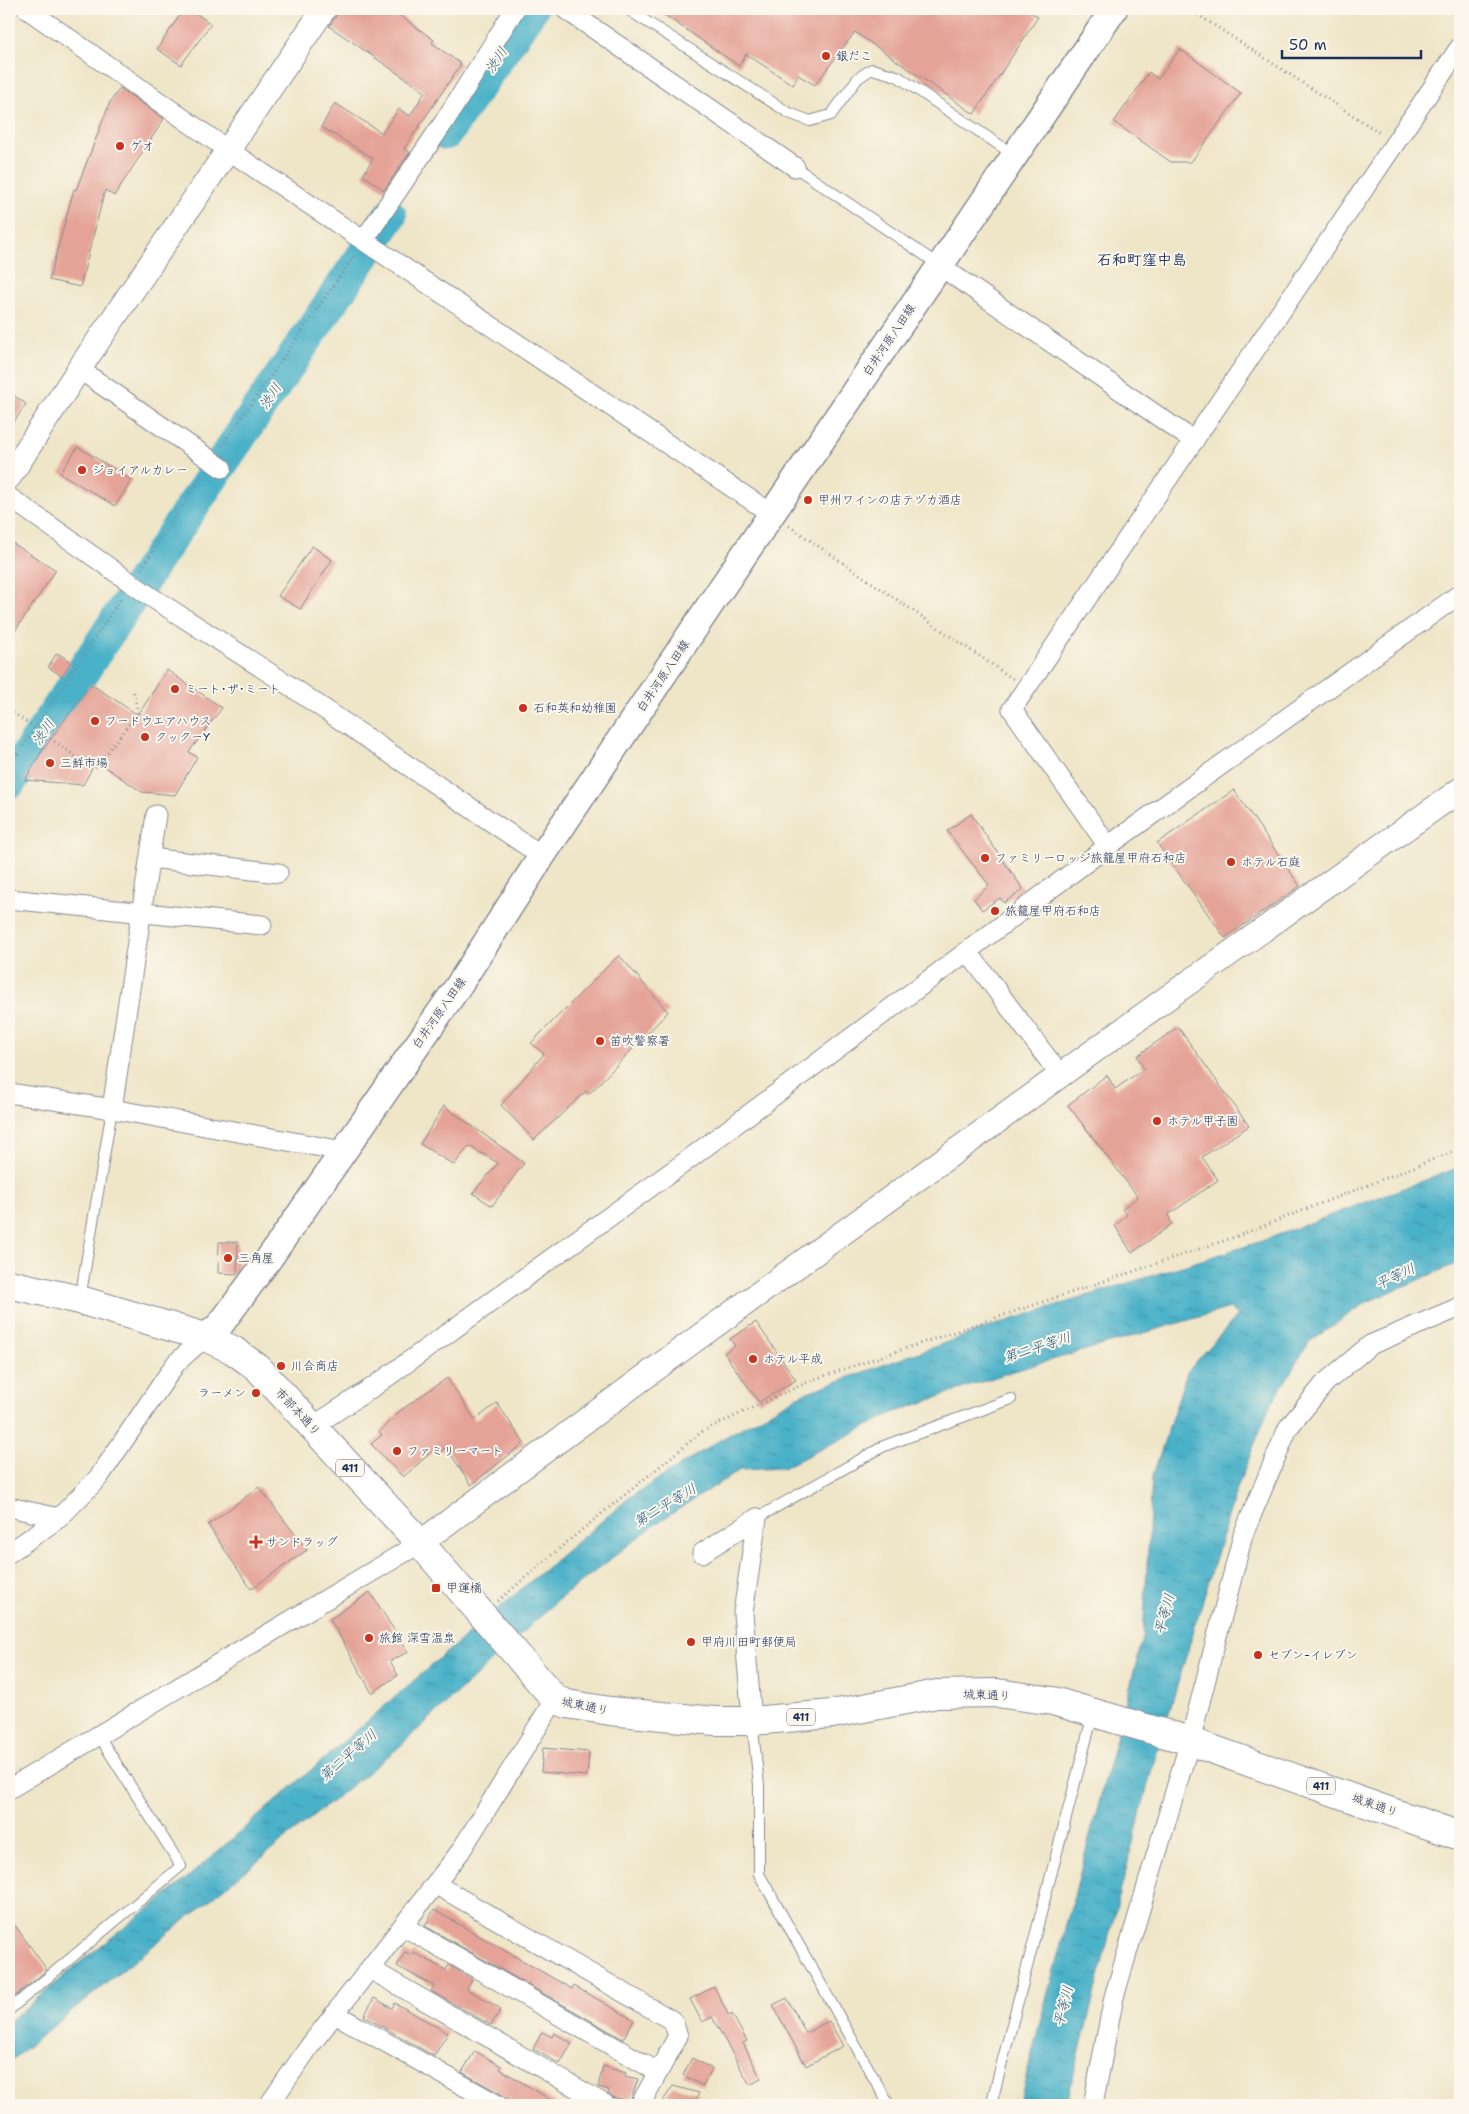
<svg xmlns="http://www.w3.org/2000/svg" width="1469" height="2114" viewBox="0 0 1469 2114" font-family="'Shantell Sans','Klee One',sans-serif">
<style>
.water{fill:url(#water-ripples);stroke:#327093}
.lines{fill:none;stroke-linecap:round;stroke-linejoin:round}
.river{stroke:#49b1c8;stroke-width:34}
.building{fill:#e5a296}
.service-casing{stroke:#858a92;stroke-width:12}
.minor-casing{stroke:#858a92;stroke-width:21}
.tertiary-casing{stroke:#858a92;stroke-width:26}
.secondary-casing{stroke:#858a92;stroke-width:29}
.trunk-casing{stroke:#858a92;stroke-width:30}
.path{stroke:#858a92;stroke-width:3;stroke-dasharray:1 4;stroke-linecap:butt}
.service{stroke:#fff;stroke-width:10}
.minor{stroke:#fff;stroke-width:19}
.tertiary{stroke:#fff;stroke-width:24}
.secondary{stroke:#fff;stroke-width:26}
.trunk{stroke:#fff;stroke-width:28}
.poi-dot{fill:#c8321e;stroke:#fbf7ec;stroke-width:2}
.labels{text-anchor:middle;stroke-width:4;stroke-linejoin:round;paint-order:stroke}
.shield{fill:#fbf7ec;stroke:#5e6b89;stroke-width:1}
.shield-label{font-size:11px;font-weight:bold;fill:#1b2f5e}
.poi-label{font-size:12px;fill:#1b2f5e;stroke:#fbf7ec;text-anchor:start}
.street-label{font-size:12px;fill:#1b2f5e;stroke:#fbf7ec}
.water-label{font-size:14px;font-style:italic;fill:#2b5c83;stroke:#fbf7ec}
.quarter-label{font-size:15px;font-weight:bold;fill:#1b2f5e;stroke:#fbf7ec}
</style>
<defs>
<pattern id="water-ripples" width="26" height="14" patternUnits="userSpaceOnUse" patternTransform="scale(1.25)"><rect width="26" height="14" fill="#49b1c8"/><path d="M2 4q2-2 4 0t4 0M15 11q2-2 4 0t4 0" fill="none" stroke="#3c90a6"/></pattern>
</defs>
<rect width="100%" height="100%" fill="#fbf7ec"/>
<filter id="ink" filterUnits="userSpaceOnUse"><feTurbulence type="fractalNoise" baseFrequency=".02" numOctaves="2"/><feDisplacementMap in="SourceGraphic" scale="10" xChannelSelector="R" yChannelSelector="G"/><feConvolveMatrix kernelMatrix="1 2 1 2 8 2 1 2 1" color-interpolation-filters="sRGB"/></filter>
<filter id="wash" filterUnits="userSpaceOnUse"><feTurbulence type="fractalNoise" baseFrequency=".0096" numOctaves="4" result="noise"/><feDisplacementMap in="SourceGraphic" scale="20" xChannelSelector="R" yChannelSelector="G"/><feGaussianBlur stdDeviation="1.12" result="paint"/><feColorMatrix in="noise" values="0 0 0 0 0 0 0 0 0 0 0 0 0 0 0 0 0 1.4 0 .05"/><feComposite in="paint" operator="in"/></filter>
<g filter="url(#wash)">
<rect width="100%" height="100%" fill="#efe5c7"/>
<polygon class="water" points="1460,1167 1460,1262 1367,1302 1309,1342 1269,1408 1236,1491 1151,1772 1066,2105 1019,2105 1036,2037 1143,1638 1152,1478 1187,1372 1238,1315 1230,1308 1007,1373 893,1413 783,1468 740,1470 657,1523 558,1600 398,1748 9,2062 9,2022 79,1963 179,1885 441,1657 629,1498 718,1441 802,1394 1001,1323 1259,1242"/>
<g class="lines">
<g class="river">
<polyline points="446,133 531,9"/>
<polyline points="9,783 172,536 390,216"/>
</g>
</g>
<g id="blocks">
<g class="building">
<polygon points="184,9 190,9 211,24 181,65 157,49"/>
<polygon points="338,9 391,9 434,40 432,43 461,64 404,149 410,152 384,190 363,175 373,158 321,127 335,103 382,133 399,109 410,116 425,92 329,26 336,16"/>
<polygon points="656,9 1026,9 1038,17 974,114 855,32 815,85 798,75 793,85 746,54 739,66"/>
<polygon points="1180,49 1241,93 1191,162 1171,162 1114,122 1149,72 1158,79"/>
<polygon points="120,88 164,119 114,196 105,190 80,287 49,280 74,189 76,190 110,102"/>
<polygon points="9,392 26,404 9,429"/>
<polygon points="78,447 132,480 115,506 60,473"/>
<polygon points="9,541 56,570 9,640"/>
<polygon points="312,546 332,560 300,609 278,596"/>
<polygon points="57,653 71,662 62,676 48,667"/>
<polygon points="167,670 222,708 189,752 197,757 175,795 142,792 96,761 83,785 25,780 42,751 91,684 138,715"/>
<polygon points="1234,790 1300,886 1225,938 1157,843"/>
<polygon points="971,814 1023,889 1004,903 1000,898 982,910 974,899 989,885 947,831"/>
<polygon points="619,955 668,1012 589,1094 586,1091 534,1140 501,1105 544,1054 531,1043"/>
<polygon points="1178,1027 1249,1126 1202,1157 1218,1180 1168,1215 1172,1224 1132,1253 1115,1226 1127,1215 1122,1209 1138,1197 1068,1105 1107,1075 1115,1089 1144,1069 1137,1056"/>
<polygon points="444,1106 524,1163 492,1206 473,1193 498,1163 469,1146 454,1165 420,1144"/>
<polygon points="219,1242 238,1242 237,1274 218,1273"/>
<polygon points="756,1322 796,1380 759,1402 724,1353 735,1346 730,1339"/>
<polygon points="447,1378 475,1420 497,1403 524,1443 471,1485 446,1447 437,1454 434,1450 403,1477 371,1444 382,1435 379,1432 401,1410"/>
<polygon points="259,1487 307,1550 251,1589 208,1525"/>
<polygon points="370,1592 408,1652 390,1661 398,1675 372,1693 330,1619"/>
<polygon points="543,1748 589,1752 587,1776 541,1772"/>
<polygon points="434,1910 572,1989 574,1986 634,2020 623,2039 425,1926"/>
<polygon points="9,1917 47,1970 9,2001"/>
<polygon points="405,1952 411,1955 413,1952 444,1969 446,1970 449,1965 472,1979 467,1989 501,2009 491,2025 431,1991 434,1986 397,1966"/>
<polygon points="714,1987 729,2016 732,2014 747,2041 743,2043 761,2079 750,2085 712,2017 702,2022 690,1999"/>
<polygon points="374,1998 392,2008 395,2003 448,2033 434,2056 364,2016"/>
<polygon points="787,1998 806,2033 829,2021 843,2046 806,2066 773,2005"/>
<polygon points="542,2032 552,2037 554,2033 572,2043 560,2064 533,2049"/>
<polygon points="475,2051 501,2066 500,2069 559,2105 520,2105 462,2072"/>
<polygon points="692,2058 712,2069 703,2086 683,2075"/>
<polygon points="603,2066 626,2073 625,2076 638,2079 630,2102 613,2097 608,2093 609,2090 598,2087"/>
<polygon points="673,2086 699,2093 693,2105 660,2105"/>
</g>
</g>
</g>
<g filter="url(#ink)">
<use href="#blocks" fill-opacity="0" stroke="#858a92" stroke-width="1"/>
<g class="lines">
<g class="service-casing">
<g id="service">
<polyline points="627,9 789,113 810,121 831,115 858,78 872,69 897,76 1014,155"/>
<polyline points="795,167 939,265"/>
<polyline points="80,1299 112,1109"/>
<polyline points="757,1518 884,1446 1011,1399"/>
<polyline points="752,1721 759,1785 759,1874 889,2105"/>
<polyline points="9,2010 181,1866 99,1736"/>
<polyline points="991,2105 1093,1714"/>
</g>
</g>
<g class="minor-casing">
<g id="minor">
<polyline points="27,9 228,150 772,514"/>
<polyline points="565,9 795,167"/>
<polyline points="364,240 444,122 515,9"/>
<polyline points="940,266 1194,441"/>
<polyline points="79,369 222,468"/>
<polyline points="9,497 151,597 290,686 542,856"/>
<polyline points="1108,846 1012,709 1460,47"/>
<polyline points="150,858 278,873"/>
<polyline points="9,899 262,925"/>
<polyline points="968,952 1060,1075"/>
<polyline points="9,1093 112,1109 343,1151"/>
<polyline points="112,1109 156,815"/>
<polyline points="312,1427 376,1385 681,1165 1108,846 1460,594"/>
<polyline points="9,1507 59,1518"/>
<polyline points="9,1553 59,1518 99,1477 176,1363 205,1337"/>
<polyline points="702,1553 757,1518"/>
<polyline points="752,1721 743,1613 757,1518"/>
<polyline points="9,1789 420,1543"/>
<polyline points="435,1884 673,2021 678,2036 640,2105"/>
<polyline points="403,1926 658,2072"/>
<polyline points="370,1969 606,2105"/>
<polyline points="335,2014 498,2105"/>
<polyline points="269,2105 309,2047 460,1852 555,1699"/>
<polyline points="1093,2105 1114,1997 1190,1741 1243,1535 1288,1428 1326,1382 1370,1345 1460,1307"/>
</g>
</g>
<g class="tertiary-casing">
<g id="tertiary">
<polyline points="9,477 79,369 324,9"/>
<polyline points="420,1543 685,1347 1174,993 1460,790"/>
</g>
</g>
<g class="secondary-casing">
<polyline id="secondary" points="205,1337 220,1325 268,1260 457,988 542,856 712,602 1114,9"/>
</g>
<g class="trunk-casing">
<polyline id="trunk" points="9,1284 80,1300 205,1337 233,1350 258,1368 420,1543 555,1699 567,1704 610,1711 715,1721 752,1721 832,1714 937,1694 997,1693 1053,1701 1180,1738 1460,1836"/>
</g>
<g class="path">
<polyline points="1189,9 1380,133"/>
<polyline points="222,446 354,256"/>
<polyline points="789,526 1013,679"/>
<polyline points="141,569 202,476"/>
<polyline points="9,710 94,769 138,713 133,689"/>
<polyline points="9,767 122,597"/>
<polyline points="498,1601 567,1542 703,1431 812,1380 1235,1237 1460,1149"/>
</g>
<use href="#service" class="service"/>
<use href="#minor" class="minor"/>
<use href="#tertiary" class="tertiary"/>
<use href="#secondary" class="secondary"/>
<use href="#trunk" class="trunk"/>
</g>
</g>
<g class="poi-dot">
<circle cx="826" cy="56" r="5"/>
<circle cx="120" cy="146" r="5"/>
<circle cx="82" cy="470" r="5"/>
<circle cx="808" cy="500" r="5"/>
<circle cx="175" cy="689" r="5"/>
<circle cx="523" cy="708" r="5"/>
<circle cx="95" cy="721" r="5"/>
<circle cx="145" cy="737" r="5"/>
<circle cx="50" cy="763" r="5"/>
<circle cx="985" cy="858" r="5"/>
<circle cx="1231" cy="862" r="5"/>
<circle cx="995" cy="911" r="5"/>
<circle cx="600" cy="1041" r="5"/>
<circle cx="1157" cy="1121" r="5"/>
<circle cx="228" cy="1258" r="5"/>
<circle cx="753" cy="1359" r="5"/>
<circle cx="281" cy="1366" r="5"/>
<circle cx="256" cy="1393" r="5"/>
<circle cx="397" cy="1451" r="5"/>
<path d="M253.5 1534.5h5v5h5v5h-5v5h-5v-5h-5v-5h5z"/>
<rect x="431" y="1583" width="10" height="10" rx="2.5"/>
<circle cx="369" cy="1638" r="5"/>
<circle cx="691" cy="1642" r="5"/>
<circle cx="1258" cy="1655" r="5"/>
</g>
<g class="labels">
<g class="shield">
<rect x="336" y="1459.5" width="28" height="17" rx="4"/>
<rect x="787" y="1708.5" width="28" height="17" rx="4"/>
<rect x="1307" y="1777.5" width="28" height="17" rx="4"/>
</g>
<g class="shield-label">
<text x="350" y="1472">411</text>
<text x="801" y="1721">411</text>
<text x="1321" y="1790">411</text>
</g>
<g class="poi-label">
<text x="836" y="60">銀だこ</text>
<text x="130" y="150">ゲオ</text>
<text x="92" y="474">ジョイアルカレー</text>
<text x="818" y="504">甲州ワインの店テヅカ酒店</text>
<text x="185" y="693">ミート･ザ･ミート</text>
<text x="533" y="712">石和英和幼稚園</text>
<text x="105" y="725">フードウエアハウス</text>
<text x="155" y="741">クックーY</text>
<text x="60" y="767">三鮮市場</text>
<text x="995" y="862">ファミリーロッジ旅籠屋甲府石和店</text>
<text x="1241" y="866">ホテル石庭</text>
<text x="1005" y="915">旅籠屋甲府石和店</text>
<text x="610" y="1045">笛吹警察署</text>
<text x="1167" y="1125">ホテル甲子園</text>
<text x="238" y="1262">三角屋</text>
<text x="763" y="1363">ホテル平成</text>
<text x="291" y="1370">川合商店</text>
<text x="246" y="1397" text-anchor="end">ラーメン</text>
<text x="407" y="1455">ファミリーマート</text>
<text x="266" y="1546">サンドラッグ</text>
<text x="446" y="1592">甲運橋</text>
<text x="379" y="1642">旅館 深雪温泉</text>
<text x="701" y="1646">甲府川田町郵便局</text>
<text x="1268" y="1659">セブン-イレブン</text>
</g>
<g class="street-label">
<text transform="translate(889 340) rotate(-56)" y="4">白井河原八田線</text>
<text transform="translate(663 676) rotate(-56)" y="4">白井河原八田線</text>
<text transform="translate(439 1013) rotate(-55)" y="4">白井河原八田線</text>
<text transform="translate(298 1412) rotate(47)" y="4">市部本通り</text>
<text transform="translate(987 1695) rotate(2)" y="4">城東通り</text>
<text transform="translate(585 1706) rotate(12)" y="4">城東通り</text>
<text transform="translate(1375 1805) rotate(20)" y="4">城東通り</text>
</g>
<g class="water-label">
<text transform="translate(496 60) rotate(-56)" y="5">渋川</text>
<text transform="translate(270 396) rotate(-56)" y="5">渋川</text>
<text transform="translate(43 732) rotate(-56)" y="5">渋川</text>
<text transform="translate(1395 1276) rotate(-25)" y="5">平等川</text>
<text transform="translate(1037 1347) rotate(-18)" y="5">第二平等川</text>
<text transform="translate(665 1505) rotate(-31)" y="5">第二平等川</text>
<text transform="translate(1164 1614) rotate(-75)" y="5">平等川</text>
<text transform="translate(348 1755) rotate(-41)" y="5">第二平等川</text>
<text transform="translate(1063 2006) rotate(-76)" y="5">平等川</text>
</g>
<g class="quarter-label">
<text x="1142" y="265">石和町窪中島</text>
</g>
</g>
<rect width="1469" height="2114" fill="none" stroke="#fbf7ec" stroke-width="30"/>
<path d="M1282 50v8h139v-8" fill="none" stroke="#1b2f5e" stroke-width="2.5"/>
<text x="1289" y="50" font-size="15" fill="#1b2f5e" stroke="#fbf7ec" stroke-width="4" paint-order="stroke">50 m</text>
</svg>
